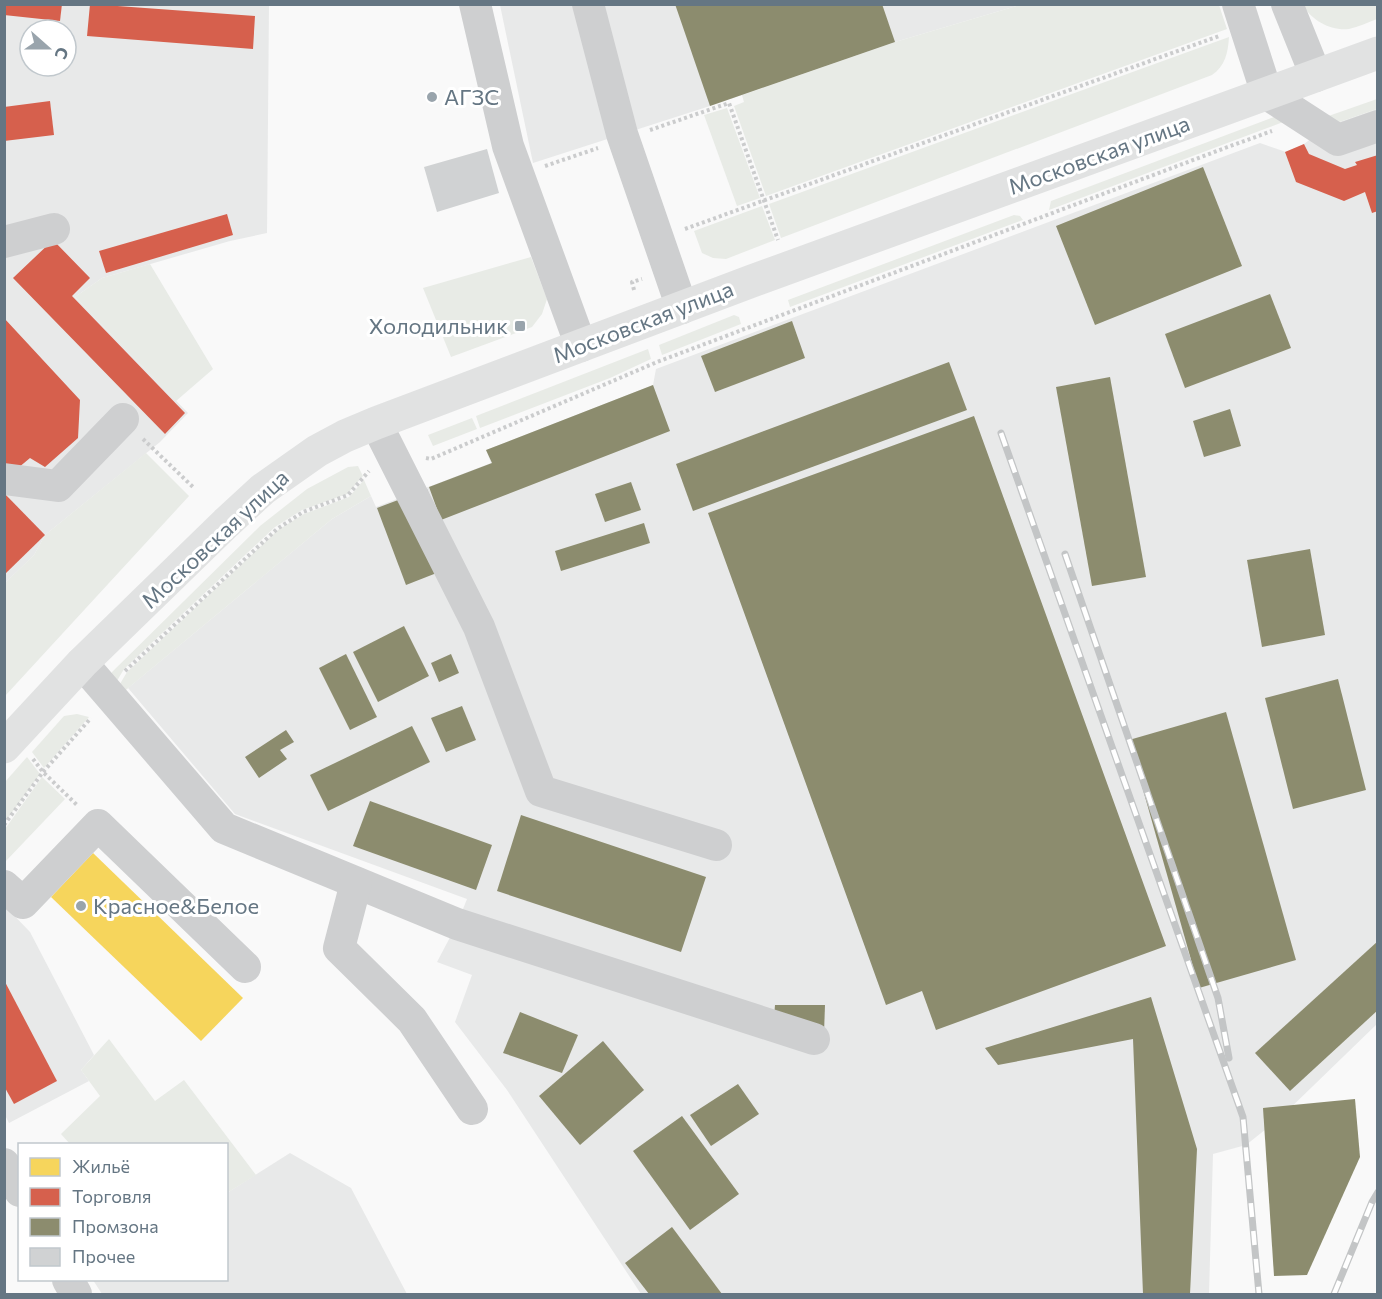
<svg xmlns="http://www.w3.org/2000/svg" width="1382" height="1299" viewBox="0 0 1382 1299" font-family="Commissioner,sans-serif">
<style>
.built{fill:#e8e9e9;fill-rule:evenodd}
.green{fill:#e8ebe6}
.homes{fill:#f6d55c}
.shops{fill:#d6604d}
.industry{fill:#8c8c6e}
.building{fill:#d0d2d3}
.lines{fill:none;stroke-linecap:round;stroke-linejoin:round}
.path{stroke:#cbcccd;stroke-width:4;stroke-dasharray:3 3;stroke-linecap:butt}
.minor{stroke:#cecfd0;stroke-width:32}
.major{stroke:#e1e2e2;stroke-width:33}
.rail-casing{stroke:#c3c5c6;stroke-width:7}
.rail{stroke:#fff;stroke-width:4.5;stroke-dasharray:14;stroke-linecap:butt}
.poi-dot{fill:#99a4ac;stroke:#fff;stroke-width:2}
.labels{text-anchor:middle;stroke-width:6;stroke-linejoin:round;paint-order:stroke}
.poi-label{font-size:22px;fill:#657683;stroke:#fff;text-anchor:start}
.street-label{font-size:22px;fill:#657683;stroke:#fff}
</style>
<rect width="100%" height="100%" fill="#f9f9f9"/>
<g class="built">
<path d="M 5,5 L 269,5 L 267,233 L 230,241 L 102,278 L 75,297 L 188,413 L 160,442 L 45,535 L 34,555 L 5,583 ZM 30,30 L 66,30 L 66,66 L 30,66 Z"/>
<polygon points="500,5 1020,5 895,42 710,106 533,163"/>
<polygon points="1377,109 1377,1024 1281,1117 1246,1145 1213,1154 1209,1294 641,1294 507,1090 455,1022 472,975 437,962 457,924 467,899 235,814 128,688 332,519 371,496 376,507 491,463 486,450 653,385 656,369 1260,143 1286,152 1304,144 1328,126"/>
<polygon points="4,905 30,932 94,1055 81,1070 89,1081 9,1123 4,1113"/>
<polygon points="290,1153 351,1188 407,1294 102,1294 93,1280 226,1280 227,1193"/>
</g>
<g class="green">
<path d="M 1306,4 L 1377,5 L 1377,19 C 1369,22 1358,27 1349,29 C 1331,31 1312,21 1303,5 Z"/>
<polygon points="1020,5 1219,5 1227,29 766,196 734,106 744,102 742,95 895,42"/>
<path d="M 1229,37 C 1228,53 1225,66 1212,75 L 781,238 L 769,204 Z"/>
<polygon points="1377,99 1377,109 1328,126 1317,120"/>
<polygon points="727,108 760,198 737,206 704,115"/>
<polygon points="1282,114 1291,119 1049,210 1051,201"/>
<polygon points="762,206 775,240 726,259 713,258 702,253 694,231"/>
<polygon points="1014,215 1020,216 1023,220 790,307 788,300"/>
<polygon points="531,257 547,299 542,314 532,327 451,357 423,288"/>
<polygon points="150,264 213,369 176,401 75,297 102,278"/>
<polygon points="734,315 739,317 741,324 662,355 659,345"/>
<polygon points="648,349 651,359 610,378 480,428 476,416"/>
<polygon points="472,418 477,429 433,446 428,435"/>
<polygon points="146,453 189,496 5,696 5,583 34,555 45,535"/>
<polygon points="358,466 363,476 347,494 302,510 275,527 124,669 114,686 109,680 112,672 260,526 307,489 348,467"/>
<polygon points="364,480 371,496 332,519 121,694 117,689 127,672 278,530 304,514 349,497"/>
<polygon points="77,714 89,717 44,768 32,752 64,716"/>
<polygon points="27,757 40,774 5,822 5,782"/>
<polygon points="42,777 65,799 5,862 5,829"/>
<polygon points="109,1039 155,1101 184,1080 256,1175 227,1193 226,1144 70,1144 61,1134 100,1096 81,1070"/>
</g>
<polygon class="homes" points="93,853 243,998 201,1041 51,897"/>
<g class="shops">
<polygon points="4,4 62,4 60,21 4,15"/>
<polygon points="90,4 255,16 253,49 87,36"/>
<polygon points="50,101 54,135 4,141 4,107"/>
<polygon points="1304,144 1309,154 1345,169 1357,165 1355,162 1378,155 1378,211 1372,213 1365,192 1344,201 1296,182 1285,152"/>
<polygon points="227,214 233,235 106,273 99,251"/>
<polygon points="53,240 90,278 72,296 185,413 165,434 13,278"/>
<polygon points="4,318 80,400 78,438 45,467 30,458 12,473 4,466"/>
<polygon points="4,493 45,535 4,575"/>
<polygon points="4,980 57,1081 14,1104 4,1086"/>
</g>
<g class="industry">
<polygon points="675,4 882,4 895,42 710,106"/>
<polygon points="1203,167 1242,266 1095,325 1056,226"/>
<polygon points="1270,294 1291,348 1185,388 1165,334"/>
<polygon points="792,321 805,358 715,392 701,356"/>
<polygon points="949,362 967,410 693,511 676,464"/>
<polygon points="1110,377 1146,577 1092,586 1056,387"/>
<polygon points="653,385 670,431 441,520 429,487 492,463 486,450"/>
<polygon points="1230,409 1241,446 1204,457 1193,421"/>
<polygon points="974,416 1166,946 936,1030 922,991 886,1005 708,513"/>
<polygon points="631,482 641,510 605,522 595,494"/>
<polygon points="427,489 457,565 406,585 377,508"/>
<polygon points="644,523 650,543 561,571 555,551"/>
<polygon points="1310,549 1325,635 1262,647 1247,560"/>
<polygon points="404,626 429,676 378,702 353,652"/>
<polygon points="346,654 377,717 350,730 319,668"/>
<polygon points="451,654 459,673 439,682 431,663"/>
<polygon points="1338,679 1366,790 1293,809 1265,698"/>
<polygon points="462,706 476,740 446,752 431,718"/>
<polygon points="1226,712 1296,960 1199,988 1129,740"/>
<polygon points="412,726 430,762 328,811 310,775"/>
<polygon points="286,730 294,742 280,750 287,759 259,778 245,757"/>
<polygon points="370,801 492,845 476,890 353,846"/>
<polygon points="521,815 706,877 681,952 497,891"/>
<polygon points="1378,941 1378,1010 1290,1091 1255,1053"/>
<polygon points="1151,997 1197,1149 1190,1294 1143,1294 1133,1039 998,1065 985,1048"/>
<polygon points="775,1005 825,1005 824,1033 773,1030"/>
<polygon points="520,1012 578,1035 562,1073 503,1053"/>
<polygon points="603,1041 644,1090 580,1145 539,1096"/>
<polygon points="738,1084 759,1114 711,1146 690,1115"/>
<polygon points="1355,1099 1360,1157 1307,1275 1274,1276 1263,1108"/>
<polygon points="682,1116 739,1194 690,1230 633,1151"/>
<polygon points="672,1227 722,1294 649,1294 625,1263"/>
</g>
<polygon class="building" points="487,149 499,193 437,212 424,167"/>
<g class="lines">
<g class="path">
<polyline points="650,130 729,103 778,240"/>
<polyline points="545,166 598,148"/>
<polyline points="685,229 1219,36"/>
<polyline points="634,290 632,282 642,279"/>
<polyline points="143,439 194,488"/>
<polyline points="426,458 431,459 657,362 1225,148 1272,131"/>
<polyline points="125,671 277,529 303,512 348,495 369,471"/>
<polyline points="33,759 43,772 78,806"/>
<polyline points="4,825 43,772 91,718"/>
</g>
<g class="minor">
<polyline points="475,4 508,146 581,346"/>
<polyline points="588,4 622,134 682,308"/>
<polyline points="1238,4 1267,94 1338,140 1378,126"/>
<polyline points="1287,4 1316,76"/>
<polyline points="4,242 54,229"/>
<polyline points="376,423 479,627 541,791 716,845"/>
<polyline points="4,479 58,486 123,419"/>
<polyline points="82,663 224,828 457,924 814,1039"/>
<polyline points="356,883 339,948 412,1020 472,1109"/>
<polyline points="4,886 23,903 98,825 245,967"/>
<polyline points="4,1164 20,1191"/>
<polyline points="68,1280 76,1294"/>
</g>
<polyline class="major" points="4,747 82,663 226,523 263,489 317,451 345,436 376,423 752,281 1378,53"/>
<g class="rail-casing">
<g id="rail">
<polyline points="1001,433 1243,1117 1259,1294"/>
<polyline points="1065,554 1218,998 1229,1058"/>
<polyline points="1334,1294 1372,1202 1378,1192"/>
</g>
</g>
<use href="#rail" class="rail"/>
</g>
<g class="poi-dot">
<circle cx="432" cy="97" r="6"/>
<rect x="514" y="320" width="12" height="12" rx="3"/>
<circle cx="81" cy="906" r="6"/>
</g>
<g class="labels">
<g class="poi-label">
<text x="444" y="105">АГЗС</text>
<text x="508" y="334" text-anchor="end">Холодильник</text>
<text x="93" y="914">Красное&amp;Белое</text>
</g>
<g class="street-label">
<text transform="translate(1099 155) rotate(-20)" y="8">Московская улица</text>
<text transform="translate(643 322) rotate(-21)" y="8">Московская улица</text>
<text transform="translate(215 539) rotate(-43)" y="8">Московская улица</text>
</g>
</g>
<rect width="1382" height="1299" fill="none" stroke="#657683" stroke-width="12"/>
<rect x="18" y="1143" width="210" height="138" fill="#ffffff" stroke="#c1c8cd" stroke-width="1.5"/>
<rect x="30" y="1158" width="30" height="18" fill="#f6d55c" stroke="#c1c8cd" stroke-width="1.5"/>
<text x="72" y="1173" font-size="18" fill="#657683">Жильё</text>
<rect x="30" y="1188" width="30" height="18" fill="#d6604d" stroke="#c1c8cd" stroke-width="1.5"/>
<text x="72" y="1203" font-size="18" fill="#657683">Торговля</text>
<rect x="30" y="1218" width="30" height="18" fill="#8c8c6e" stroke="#c1c8cd" stroke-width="1.5"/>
<text x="72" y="1233" font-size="18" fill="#657683">Промзона</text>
<rect x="30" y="1248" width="30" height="18" fill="#d0d2d3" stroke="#c1c8cd" stroke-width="1.5"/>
<text x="72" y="1263" font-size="18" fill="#657683">Прочее</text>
<g transform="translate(48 48) rotate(111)"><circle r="28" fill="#ffffff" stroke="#c1c8cd" stroke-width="1.5"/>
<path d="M0-4.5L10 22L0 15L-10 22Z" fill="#99a4ac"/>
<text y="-9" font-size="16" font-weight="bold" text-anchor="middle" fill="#657683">С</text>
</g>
</svg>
